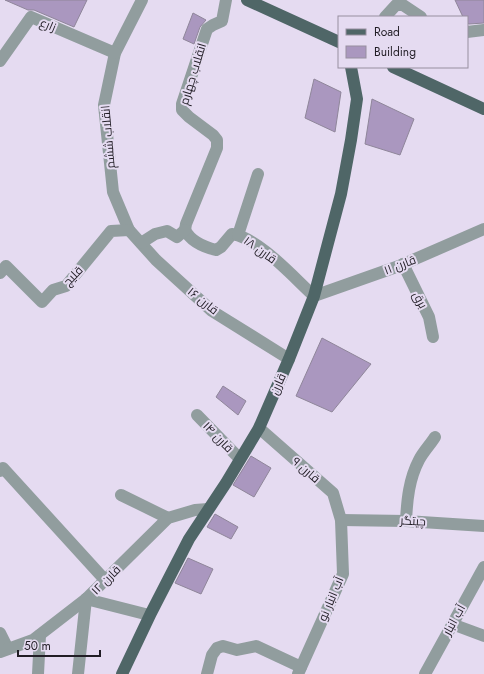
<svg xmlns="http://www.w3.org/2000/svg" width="484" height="674" viewBox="0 0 484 674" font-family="Jost,Cairo,sans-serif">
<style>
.building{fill:#aa97bf;stroke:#8f869a}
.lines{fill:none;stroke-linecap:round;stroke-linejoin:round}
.minor{stroke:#919d9e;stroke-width:12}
.major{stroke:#4f6667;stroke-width:12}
.labels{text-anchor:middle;stroke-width:4;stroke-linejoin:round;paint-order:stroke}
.street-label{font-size:12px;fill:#211d25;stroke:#e5dbf1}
</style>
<rect width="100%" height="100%" fill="#e5dbf1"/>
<g class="building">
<polygon points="5,0 87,0 74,27 34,10 28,10"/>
<polygon points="455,0 484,0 484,23 469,24 467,23 467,17 463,17"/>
<polygon points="193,13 206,20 200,27 194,44 183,39"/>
<polygon points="314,79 341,92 335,132 305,118"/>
<polygon points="372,99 414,119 400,155 365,144"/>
<polygon points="322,338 371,364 332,412 296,396"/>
<polygon points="223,386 246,401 238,415 216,397"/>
<polygon points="251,456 271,468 254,497 233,485"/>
<polygon points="215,514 238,527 231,539 207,527"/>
<polygon points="188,558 213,569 201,594 175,583"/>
</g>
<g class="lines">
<g class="minor">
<polyline points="142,0 115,53 104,105 113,192 129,230 156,260 212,311 289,359"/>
<polyline points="385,17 396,5 403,5 421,17"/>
<polyline points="467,32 484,30"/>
<polyline points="0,61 31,17 115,53"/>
<path d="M 185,230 C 191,242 204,247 216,250 L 221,247 L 232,234 C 259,238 293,277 314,296 L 399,266 L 484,229"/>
<polyline points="185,230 186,224 217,148 217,140 213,135 189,117 182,110 182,104 207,29 213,25 222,21 226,0"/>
<polyline points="238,235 258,174"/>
<polyline points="141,243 155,234 167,231 177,237 185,230"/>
<polyline points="403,264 429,317 433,337"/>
<polyline points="0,273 6,266 42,302 53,290 66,286 111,231 129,230"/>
<polyline points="197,415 240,459"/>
<polyline points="259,428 333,493 341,520 343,574 298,674"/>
<polyline points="0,471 3,468 105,580"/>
<polyline points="121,495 168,518"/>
<polyline points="341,520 406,521 484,526"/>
<path d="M 406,521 C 407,500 409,479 419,460 C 423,452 430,445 435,437"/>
<polyline points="86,599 149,615"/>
<polyline points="452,624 484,636"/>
<polyline points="0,633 8,649"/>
<polyline points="0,652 33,640 86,599 168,518 195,510 208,509"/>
<polyline points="38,674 40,635"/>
<polyline points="78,674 86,599"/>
<polyline points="207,674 212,655 217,648 223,646 237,650 256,646 301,667"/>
<polyline points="425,674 484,567"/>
</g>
<g class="major">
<polyline points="247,0 339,42"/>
<polyline points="393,67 484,109"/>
<polyline points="122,674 151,613 189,539 226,483 259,428 289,359 314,296 341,194 351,140 357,99 351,67"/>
</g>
</g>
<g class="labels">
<g class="street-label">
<text transform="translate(48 25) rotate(23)" y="4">زارع</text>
<text transform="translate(193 74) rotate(-73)" y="4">انقلاب چهارم</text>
<text transform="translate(108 137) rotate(-95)" y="4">انقلاب ششم</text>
<text transform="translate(260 250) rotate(36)" y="4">قارن ۱۸</text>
<text transform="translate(400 265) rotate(-21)" y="4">قارن ۱۱</text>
<text transform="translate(73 276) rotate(-46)" y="4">قلیچ</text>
<text transform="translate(420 300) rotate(63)" y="4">برق</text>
<text transform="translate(203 301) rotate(39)" y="4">قارن ۱۶</text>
<text transform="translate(278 384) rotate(-66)" y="4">قارن</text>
<text transform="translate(218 437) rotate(46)" y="4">قارن ۱۴</text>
<text transform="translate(306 470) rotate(41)" y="4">قارن ٩</text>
<text transform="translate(413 521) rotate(3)" y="4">چیتگر</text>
<text transform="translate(106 580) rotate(-45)" y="4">قارن ۱۲</text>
<text transform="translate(331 599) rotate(-67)" y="4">آب انبار نو</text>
<text transform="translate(454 620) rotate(-61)" y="4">آب انبار</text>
</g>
</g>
<rect x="338" y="16" width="130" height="52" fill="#e5dbf1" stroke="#978f9f"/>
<rect x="346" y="29" width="20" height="6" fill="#4f6667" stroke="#978f9f"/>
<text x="374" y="36" font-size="12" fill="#211d25">Road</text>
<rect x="346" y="46" width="20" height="12" fill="#aa97bf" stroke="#978f9f"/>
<text x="374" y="56" font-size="12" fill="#211d25">Building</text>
<path d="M18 650v6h82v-6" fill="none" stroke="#211d25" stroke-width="2"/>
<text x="24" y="650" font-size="12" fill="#211d25" stroke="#e5dbf1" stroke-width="3" paint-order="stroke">50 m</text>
</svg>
